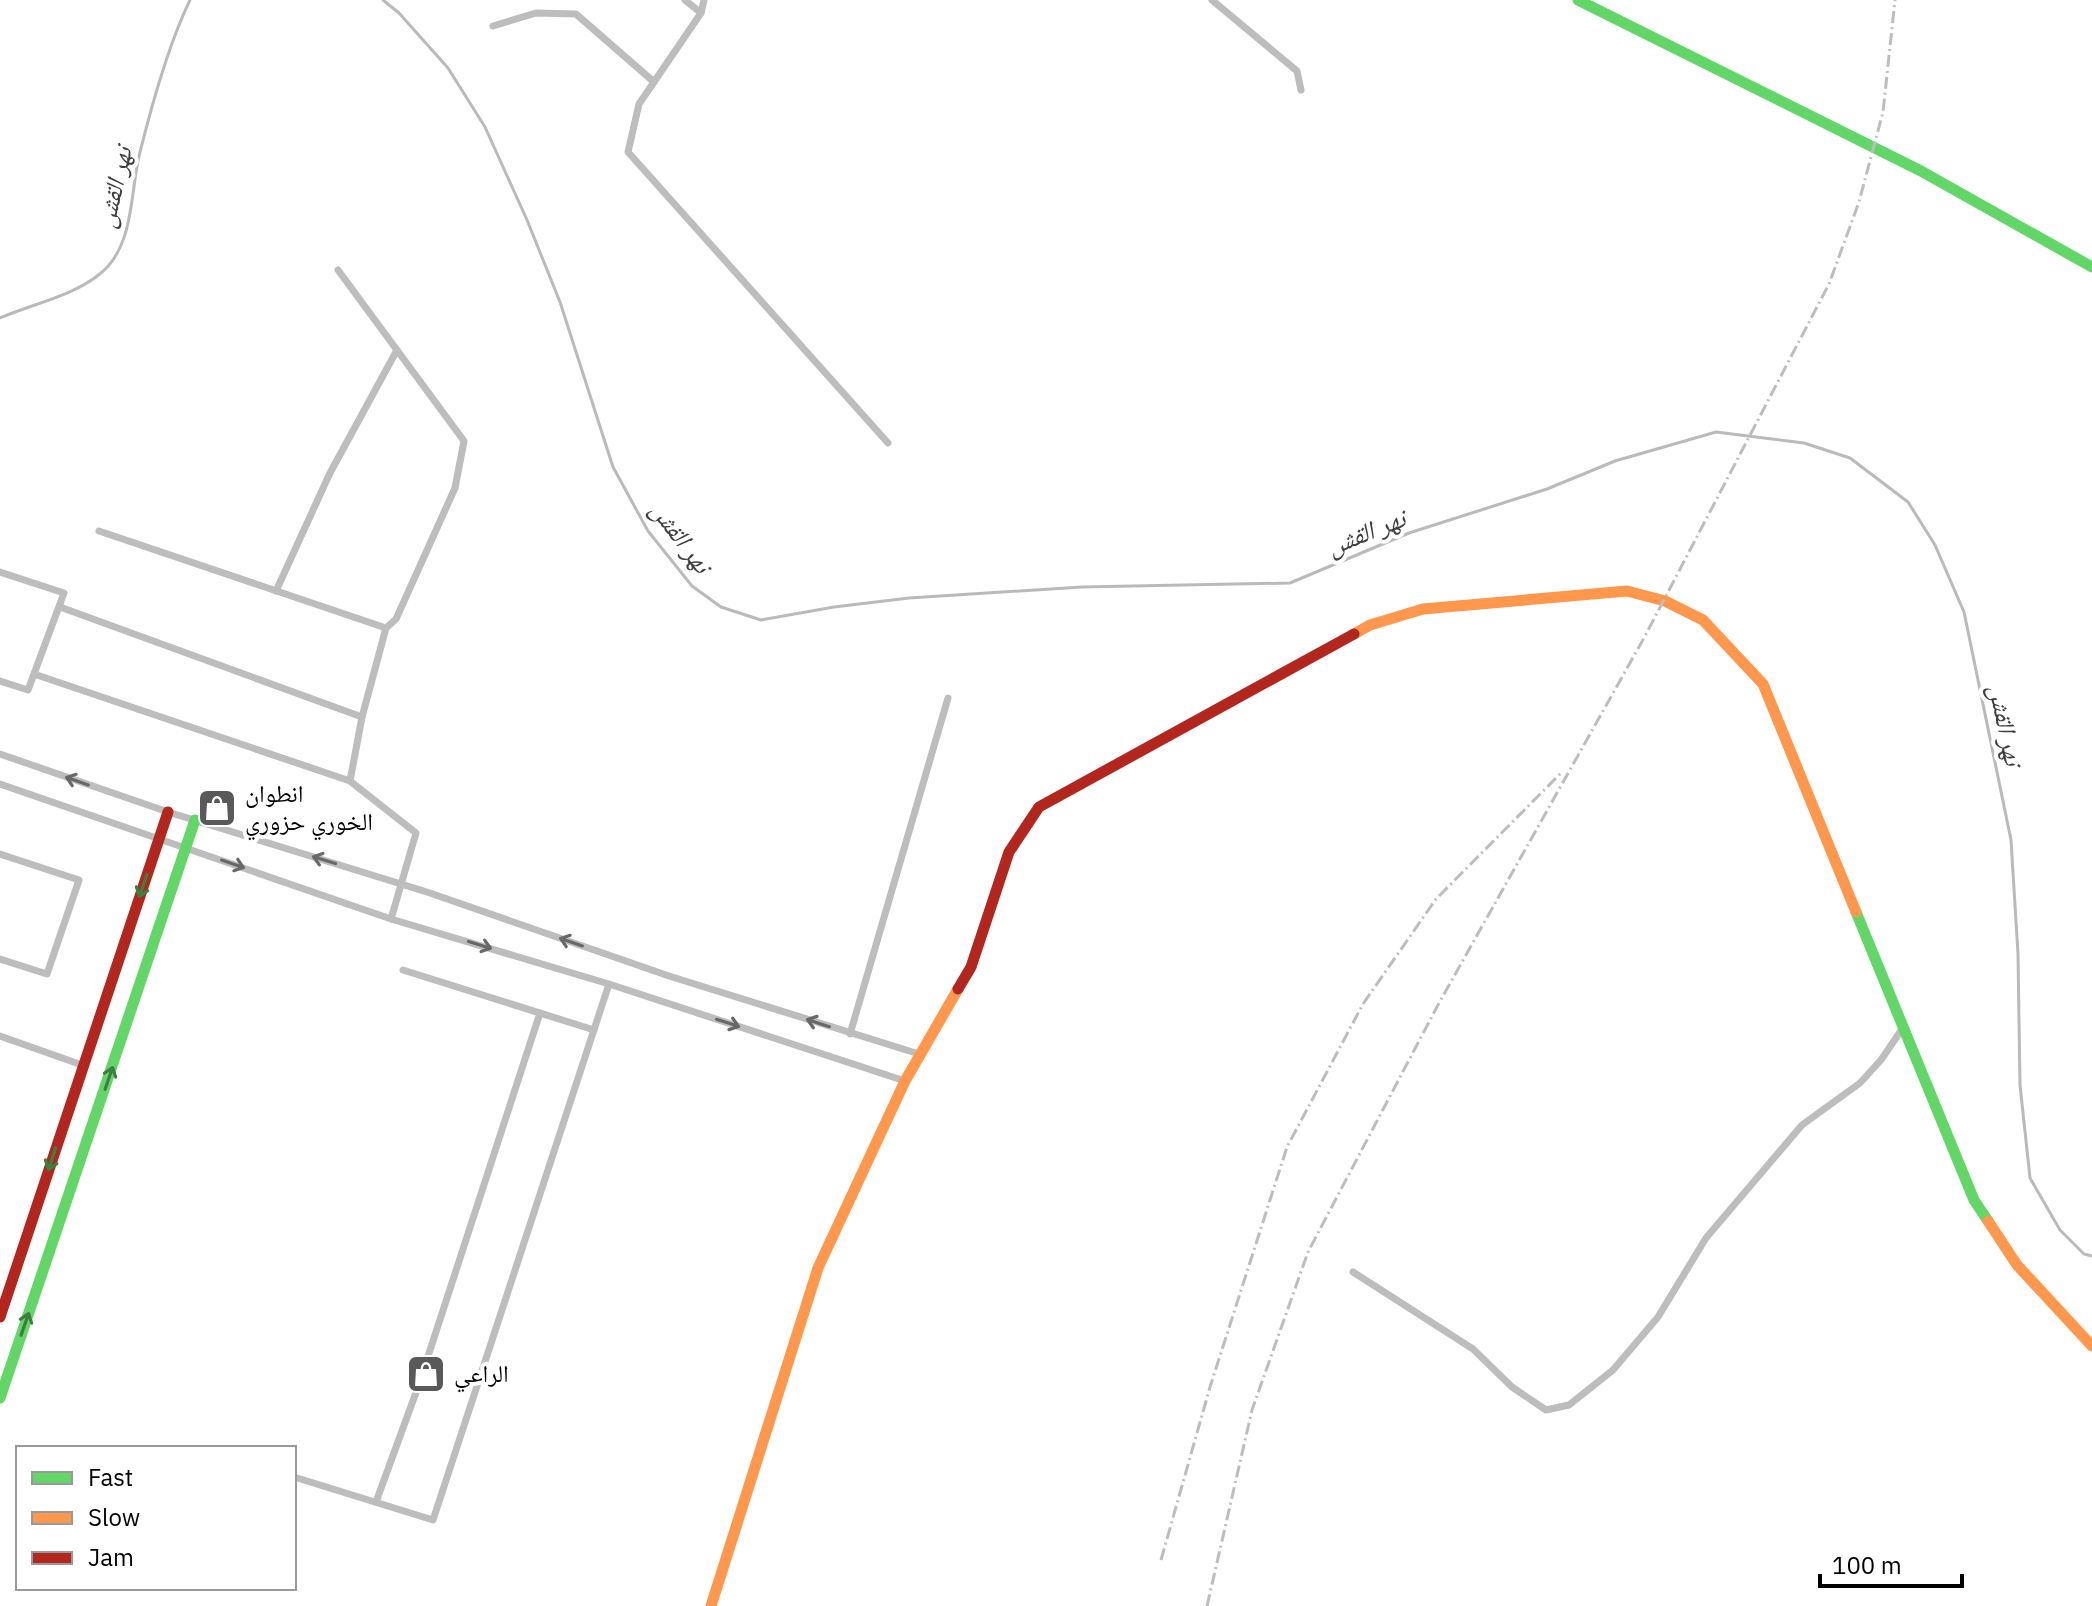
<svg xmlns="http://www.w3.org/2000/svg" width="2092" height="1606" viewBox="0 0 2092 1606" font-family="'IBM Plex Sans','Noto Naskh Arabic',sans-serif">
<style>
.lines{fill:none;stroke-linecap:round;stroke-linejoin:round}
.stream{stroke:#bababa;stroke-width:3}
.street{stroke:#bdbdbd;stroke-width:7}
.fast{stroke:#63d668;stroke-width:11}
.slow{stroke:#ff974d;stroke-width:11}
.jam{stroke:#b3261e;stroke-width:11}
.rail{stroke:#bdbdbd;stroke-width:3;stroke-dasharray:12 4 2 4;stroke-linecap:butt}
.oneway{stroke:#686868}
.oneway2{stroke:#3b803e}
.labels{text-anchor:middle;stroke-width:8;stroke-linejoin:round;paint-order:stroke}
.poi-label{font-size:24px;fill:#000;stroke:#fff;text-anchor:start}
.water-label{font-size:26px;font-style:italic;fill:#3e3e3e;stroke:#fff}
</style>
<rect width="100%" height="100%" fill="#fff"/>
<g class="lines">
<g class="stream">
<polyline points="383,0 399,13 448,68 485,127 527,220 560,302 613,467 648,531 692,586 721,607 761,620 834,607 909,598 1082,587 1290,583 1409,533 1547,489 1615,461 1716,432 1804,443 1850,458 1908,502 1935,545 1964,612 2011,840 2018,954 2020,1085 2030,1178 2060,1230 2084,1254 2092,1256"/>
<path d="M 0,318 C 32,304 74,296 101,273 C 135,245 130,190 140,152 C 152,104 169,43 190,0"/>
</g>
<g class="street">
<polyline points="685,0 701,13"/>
<polyline points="704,0 701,13 639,104 628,152 888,443"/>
<polyline points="1212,0 1297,71 1301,90"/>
<polyline points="493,26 536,13 576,14 654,82"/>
<polyline points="338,270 464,441 455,488 396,619 386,628 362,717 350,781 416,833 391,919"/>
<polyline points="99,531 386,628"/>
<polyline points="0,572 64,593 28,690 0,681"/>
<polyline points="276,591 330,473 397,350"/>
<polyline points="60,607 362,717"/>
<polyline points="34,674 350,781"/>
<polyline points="0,754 168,812 427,892 669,976 919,1054"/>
<polyline points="0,784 391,919 609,984 905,1081"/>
<polyline points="0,854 79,880 47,974 0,959"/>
<polyline points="403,970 594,1030"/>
<polyline points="850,1034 948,698"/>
<polyline points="0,1036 82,1065"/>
<polyline points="1353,1272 1473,1349 1512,1387 1546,1410 1569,1405 1613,1370 1658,1317 1706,1238 1802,1125 1860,1083 1881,1060 1902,1029"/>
<polyline points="294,1477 433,1520 609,984"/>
<polyline points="376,1502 418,1387 540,1013"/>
</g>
<g class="fast">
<polyline points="1578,0 1921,171 2092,267"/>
<polyline points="1856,912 1974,1200 1988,1221"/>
<polyline points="0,1398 195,820"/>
</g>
<g class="slow">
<polyline points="1354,634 1370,625 1423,609 1627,591 1665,601 1703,620 1763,684 1856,912"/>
<polyline points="1988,1221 2017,1265 2092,1346"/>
<polyline points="711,1606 818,1268 905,1081 958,989"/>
</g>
<g class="jam">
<polyline points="958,989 971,967 1009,852 1039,807 1354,634"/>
<polyline points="0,1317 168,812"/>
</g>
<g class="rail">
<polyline points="1161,1560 1210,1387 1287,1147 1363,1004 1436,899 1561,773"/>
<polyline points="1207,1606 1252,1410 1308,1252 1439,1003 1644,638 1829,284 1859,202 1883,112 1895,0"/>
</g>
</g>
<defs><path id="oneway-shaft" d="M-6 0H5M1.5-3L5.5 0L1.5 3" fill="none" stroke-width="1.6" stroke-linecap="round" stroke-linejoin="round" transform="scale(2)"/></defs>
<g class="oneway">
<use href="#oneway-shaft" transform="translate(77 781) rotate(-161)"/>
<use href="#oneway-shaft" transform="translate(324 860) rotate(-163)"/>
<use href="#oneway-shaft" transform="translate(233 864) rotate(19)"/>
<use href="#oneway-shaft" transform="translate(571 942) rotate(-161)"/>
<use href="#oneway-shaft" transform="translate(480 945) rotate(17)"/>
<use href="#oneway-shaft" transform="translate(728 1023) rotate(18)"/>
<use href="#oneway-shaft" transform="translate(818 1023) rotate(-162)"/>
</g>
<g class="oneway2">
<use href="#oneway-shaft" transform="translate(143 886) rotate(109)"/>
<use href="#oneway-shaft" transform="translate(109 1078) rotate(-71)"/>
<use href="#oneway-shaft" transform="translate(52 1159) rotate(108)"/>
<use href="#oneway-shaft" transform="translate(25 1324) rotate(-71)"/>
</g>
<defs>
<g id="shop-square" transform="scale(2)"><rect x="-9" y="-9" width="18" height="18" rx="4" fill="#595959" stroke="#fff"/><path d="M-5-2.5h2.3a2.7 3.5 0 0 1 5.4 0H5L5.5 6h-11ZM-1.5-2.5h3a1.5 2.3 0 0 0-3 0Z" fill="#fff"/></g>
</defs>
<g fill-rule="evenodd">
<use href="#shop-square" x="217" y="808"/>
<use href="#shop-square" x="426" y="1374"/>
</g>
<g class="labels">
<g class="poi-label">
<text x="245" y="802">انطوان<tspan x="245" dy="28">الخوري حزوري</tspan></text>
<text x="454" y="1382">الراعي</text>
</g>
<g class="water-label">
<text transform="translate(114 187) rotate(-77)" y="9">نهر القش</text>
<text transform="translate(1366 532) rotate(-22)" y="9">نهر القش</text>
<text transform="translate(681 537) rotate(53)" y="9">نهر القش</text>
<text transform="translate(2006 725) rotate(78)" y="9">نهر القش</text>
</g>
</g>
<rect x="16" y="1446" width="280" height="144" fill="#ffffff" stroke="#999999" stroke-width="2"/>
<rect x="32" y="1472" width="40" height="12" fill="#63d668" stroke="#999999" stroke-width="2"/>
<text x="88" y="1486" font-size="24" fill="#000000">Fast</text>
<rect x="32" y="1512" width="40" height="12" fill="#ff974d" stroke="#999999" stroke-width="2"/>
<text x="88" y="1526" font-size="24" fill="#000000">Slow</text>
<rect x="32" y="1552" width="40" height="12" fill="#b3261e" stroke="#999999" stroke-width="2"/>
<text x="88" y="1566" font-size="24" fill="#000000">Jam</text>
<path d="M1820 1574v12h142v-12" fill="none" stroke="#000000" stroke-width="4"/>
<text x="1832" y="1574" font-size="24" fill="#000000" stroke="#ffffff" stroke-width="6" paint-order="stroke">100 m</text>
</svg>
